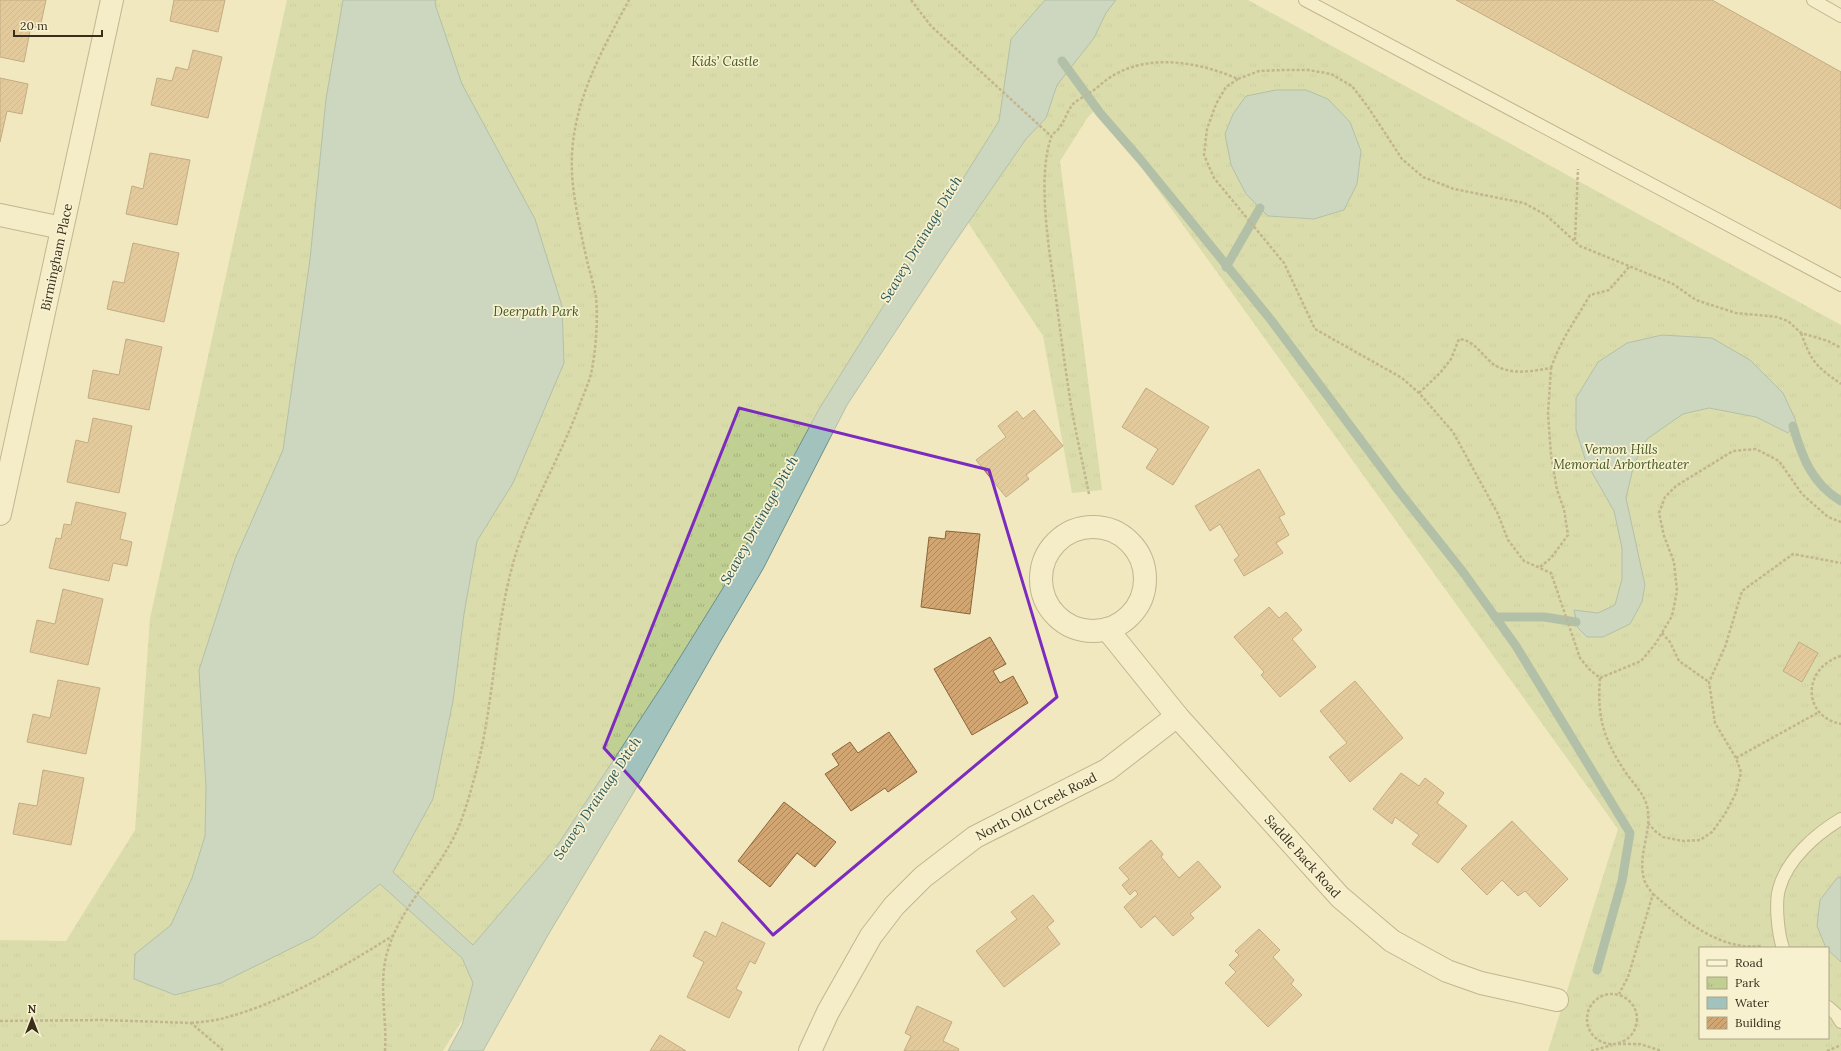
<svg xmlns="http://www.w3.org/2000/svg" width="1841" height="1051" viewBox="0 0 1841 1051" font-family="Lora,serif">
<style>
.park{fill:url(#park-tufts);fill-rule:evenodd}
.water{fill:#a2c2bd;stroke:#69908c}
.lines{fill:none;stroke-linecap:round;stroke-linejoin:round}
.stream{stroke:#69908c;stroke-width:9}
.building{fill:url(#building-hatch);stroke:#8b643a}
.service-casing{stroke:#8a7856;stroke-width:14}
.minor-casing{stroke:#8a7856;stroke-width:24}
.path{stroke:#8a7856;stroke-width:2.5;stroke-dasharray:3 2;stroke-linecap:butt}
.service{stroke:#fbf4d3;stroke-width:12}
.minor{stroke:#fbf4d3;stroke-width:22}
.marked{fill:none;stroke:#7b2cbf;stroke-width:3;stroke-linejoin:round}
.labels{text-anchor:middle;stroke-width:3.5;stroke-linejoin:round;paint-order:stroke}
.park-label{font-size:13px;font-style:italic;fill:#425721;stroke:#f7f1cf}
.street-label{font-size:13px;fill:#392d1c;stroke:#f7f1cf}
.water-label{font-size:14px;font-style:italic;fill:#2a575a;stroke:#f7f1cf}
</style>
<defs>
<pattern id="park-tufts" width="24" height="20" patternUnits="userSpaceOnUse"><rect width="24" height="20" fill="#c0cf92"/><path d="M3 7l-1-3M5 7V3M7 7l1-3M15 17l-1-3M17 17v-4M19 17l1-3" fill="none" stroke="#a6b27d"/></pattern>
<pattern id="building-hatch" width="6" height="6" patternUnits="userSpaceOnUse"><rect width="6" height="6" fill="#d1a672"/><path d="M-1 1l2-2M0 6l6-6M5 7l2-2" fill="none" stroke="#ab885d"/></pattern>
</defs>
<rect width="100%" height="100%" fill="#f1e8bf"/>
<path class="park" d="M 287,0 L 1248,0 L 1841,325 L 1841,1051 L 1548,1051 L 1618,829 L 1098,107 L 1088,117 L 1060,161 L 1102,490 L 1072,493 L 1043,336 L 961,212 L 443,1051 L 0,1051 L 0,940 L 66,941 L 135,830 L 150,618 ZM 1700,948 L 1828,948 L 1828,1038 L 1700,1038 Z"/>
<g class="water">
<polygon points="343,0 436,0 435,4 462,84 535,219 562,306 564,363 513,483 477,541 464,614 453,701 433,799 393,872 473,945 555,849 664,683 723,588 819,409 999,121 1011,39 1045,0 1116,0 1106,13 1094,38 1057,85 1046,118 1026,139 948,252 847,405 763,569 720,642 641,780 548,935 483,1051 448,1051 462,1025 473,983 462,958 380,884 314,937 221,983 175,995 134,979 135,954 171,925 192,878 205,836 206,787 199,670 235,559 283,450 310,259 326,99"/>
<polygon points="1276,90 1306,90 1328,99 1350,122 1361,151 1357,184 1344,210 1314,219 1268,216 1246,194 1231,165 1225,134 1233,114 1246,96"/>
<polygon points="1662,335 1712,338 1750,360 1783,393 1796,421 1788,433 1756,417 1709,408 1683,414 1647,439 1634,464 1626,498 1645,585 1642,602 1630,624 1603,637 1587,637 1578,628 1574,610 1598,613 1615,605 1622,579 1622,548 1614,511 1586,462 1576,430 1576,398 1598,362 1627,343"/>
<polygon points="1841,877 1841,962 1826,948 1817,926 1820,900 1837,878"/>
</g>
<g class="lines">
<g class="stream">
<polyline points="1062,61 1100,113 1140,159 1271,320 1398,490 1463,572 1516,646 1630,833 1622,881 1597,970"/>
<polyline points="1226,267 1260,208"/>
<path d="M 1793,426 C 1802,457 1812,484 1841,501"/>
<polyline points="1495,617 1544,617 1576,622"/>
</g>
</g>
<g class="building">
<polygon points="0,0 46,0 40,28 31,26 24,62 0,57"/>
<polygon points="174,0 225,0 218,32 170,21"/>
<polygon points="1456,0 1712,0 1841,72 1841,209"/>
<polygon points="193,50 222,57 208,118 151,105 157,78 172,81 176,67 188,70"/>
<polygon points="0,78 28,84 22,114 7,111 0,142"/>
<polygon points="150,153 190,160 177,225 126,214 132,186 143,189"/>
<polygon points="133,243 179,253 164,322 107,309 113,281 124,283"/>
<polygon points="126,339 162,347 149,410 88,398 93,370 119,375"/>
<polygon points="1146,388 1209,427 1173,485 1146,468 1158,449 1122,427"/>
<polygon points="1034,410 1063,446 1026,475 1029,479 1006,497 976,460 1006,437 998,426 1017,411 1023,419"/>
<polygon points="93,418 132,426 119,493 67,482 76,440 88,443"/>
<polygon points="1259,469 1285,514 1279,517 1289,535 1276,543 1283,553 1244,576 1234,560 1239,556 1220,524 1210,531 1195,506"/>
<polygon points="76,502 126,513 120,539 132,542 127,566 113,563 109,581 49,568 56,538 61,539 64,524 71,525"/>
<polygon points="946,531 980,534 970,614 921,607 929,537 945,539"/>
<polygon points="63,589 103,599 88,665 30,652 37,620 55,624"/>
<polygon points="1269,607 1279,618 1286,612 1302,630 1292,639 1316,667 1280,697 1261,675 1264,672 1234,637"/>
<polygon points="990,637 1006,664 993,671 1000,683 1013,676 1028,703 972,735 934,669"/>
<polygon points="1799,642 1818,653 1802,682 1783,671"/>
<polygon points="58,680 100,688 86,754 27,742 33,714 50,718"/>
<polygon points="1355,681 1403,738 1350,782 1329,757 1347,743 1320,711"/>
<polygon points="889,732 917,772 888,792 885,788 851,811 825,774 839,765 832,754 850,742 858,753"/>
<polygon points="43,770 84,778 71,845 13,834 19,803 37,806"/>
<polygon points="1401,773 1419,786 1425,778 1444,793 1437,803 1467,826 1438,863 1412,844 1419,835 1395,817 1392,824 1373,809"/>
<polygon points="784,802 836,842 815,867 797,853 770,887 738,861"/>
<polygon points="1512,821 1568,879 1540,907 1525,891 1518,896 1502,880 1487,895 1461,869"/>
<polygon points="1151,840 1163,854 1161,857 1179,878 1198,861 1221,887 1190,914 1194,918 1173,936 1155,916 1141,928 1124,907 1138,894 1135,890 1130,895 1122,885 1129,879 1119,868"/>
<polygon points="1033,895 1054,921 1047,927 1060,944 1004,987 976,951 1017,919 1011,912"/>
<polygon points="722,922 765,943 755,964 750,961 736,989 742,992 729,1018 687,997 704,962 693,956 705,931 716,937"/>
<polygon points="1259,929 1280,950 1273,957 1294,980 1291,984 1302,995 1268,1027 1225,983 1236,972 1229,965 1239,955 1235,951"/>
<polygon points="917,1006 952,1022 943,1041 959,1049 958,1051 904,1051 911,1036 905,1033"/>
<polygon points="660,1035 686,1051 650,1051"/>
</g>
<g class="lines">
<g class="service-casing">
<g id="service">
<polyline points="1305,0 1841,285"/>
<polyline points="1813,0 1841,16"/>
<path d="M 1783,948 C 1778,934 1775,904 1779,889 C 1787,859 1816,834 1841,819"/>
<polyline points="1828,1007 1836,1014 1841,1022"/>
</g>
</g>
<g class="minor-casing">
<g id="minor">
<polyline points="0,215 62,228"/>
<polyline points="0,514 112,0"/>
<circle cx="1093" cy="579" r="52"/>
<polyline points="1107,629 1177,716 1340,897 1392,941 1447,971 1481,983 1557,1000"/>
<polyline points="810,1051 828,1012 871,936 894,906 923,877 975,837 1107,770 1177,716"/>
</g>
</g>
<g class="path">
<polyline points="911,0 931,26 1051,136"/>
<path d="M 1238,79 L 1226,87 L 1216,104 L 1207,129 L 1204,155 L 1214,178 L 1284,263 L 1315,329 L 1402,378 L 1419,393 L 1453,432 L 1498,514 L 1508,540 L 1524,561 L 1551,573 L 1580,658 L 1589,669 L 1600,678 C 1597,716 1603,738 1624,770 C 1631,781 1644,793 1647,806 C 1653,831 1637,854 1644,879 C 1645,884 1650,890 1653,894 L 1628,977 L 1619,994"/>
<polyline points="1575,240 1578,169"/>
<path d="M 1801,333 C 1812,363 1816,366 1841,384"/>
<path d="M 1551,368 C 1561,339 1575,321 1590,295 L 1609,290 L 1629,267"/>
<path d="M 1419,393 L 1440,373 L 1451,359 L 1459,339 C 1474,340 1482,355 1493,364 C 1511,376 1532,371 1551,368 L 1548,414 L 1551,455 L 1557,490 L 1564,509 L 1568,535 L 1551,558 L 1540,567"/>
<path d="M 1089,494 C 1083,464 1076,434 1071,405 C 1065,367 1060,329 1055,291 C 1049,250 1037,177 1051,138 C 1052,133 1058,131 1060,127 C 1065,120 1068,109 1074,103 C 1082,97 1091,93 1099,86 C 1137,51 1195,60 1238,79 L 1259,71 L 1283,70 L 1308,70 L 1331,74 L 1352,86 L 1368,107 L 1402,159 L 1423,177 L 1454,189 L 1524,203 L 1546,215 L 1580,246 L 1673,284 L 1696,300 L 1736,313 L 1777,317 L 1788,321 L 1801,333 L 1828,341 L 1841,348"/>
<polyline points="1662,633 1670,642 1679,661 1709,682"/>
<path d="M 1841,656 C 1803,667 1801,716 1841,724"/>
<polyline points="1600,678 1641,661 1656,643 1672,616 1677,591 1674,562 1664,536 1659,513 1665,497 1676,486 1733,451 1756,449 1779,461 1802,494 1828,517 1841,522"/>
<polyline points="1736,758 1819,712"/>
<polyline points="1648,823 1655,831 1663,837 1683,841 1700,840 1712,832 1725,814 1736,793 1741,772 1736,758 1715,723 1709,682 1725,647 1742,591 1793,554 1841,563"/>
<path d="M 1653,894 C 1682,919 1720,951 1761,946"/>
<circle cx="1612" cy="1019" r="25"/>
<polyline points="0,1021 103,1020 191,1023 224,1051"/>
<path d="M 191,1023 C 202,1022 214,1021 224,1018 C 282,1003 343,967 394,935"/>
<polyline points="1618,1044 1640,1044 1662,1051"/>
<path d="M 385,1051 C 387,1020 379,987 386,957 C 396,915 428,883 449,846 C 461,826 468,801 474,779 C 497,699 493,611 523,533 C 541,488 565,446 581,401 C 585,391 590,380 592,369 C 596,347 598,321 596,297 C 594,287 591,275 588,265 C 582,238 573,199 572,172 C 569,108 600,54 629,0"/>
<polyline points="1591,1051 1612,1045"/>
<polyline points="1827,1051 1841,1045"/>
</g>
<use href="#service" class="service"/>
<use href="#minor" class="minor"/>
</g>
<path d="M0 0H1841V1051H0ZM 739,408 L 989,470 L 1057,697 L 773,935 L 604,748 Z" fill="#f1e8bf" fill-opacity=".55" fill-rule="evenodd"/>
<path class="marked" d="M 739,408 L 989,470 L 1057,697 L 773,935 L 604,748 Z"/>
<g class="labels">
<g class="park-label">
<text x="725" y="66">Kids’ Castle</text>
<text x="536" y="316">Deerpath Park</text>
<text x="1621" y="454">Vernon Hills<tspan x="1621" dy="15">Memorial Arbortheater</tspan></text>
</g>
<g class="street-label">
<text transform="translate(56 257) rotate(-78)" y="5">Birmingham Place</text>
<text transform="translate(1036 806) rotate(-27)" y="5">North Old Creek Road</text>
<text transform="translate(1303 856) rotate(48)" y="5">Saddle Back Road</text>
</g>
<g class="water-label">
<text transform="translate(921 239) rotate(-59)" y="5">Seavey Drainage Ditch</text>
<text transform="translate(759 520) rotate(-61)" y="5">Seavey Drainage Ditch</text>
<text transform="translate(597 798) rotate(-56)" y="5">Seavey Drainage Ditch</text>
</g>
</g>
<rect x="1699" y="947" width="130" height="92" fill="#f7f1cf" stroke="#aba387"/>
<rect x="1707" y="960" width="20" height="6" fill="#fbf4d3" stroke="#aba387"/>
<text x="1735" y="967" font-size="12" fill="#392d1c">Road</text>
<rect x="1707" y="977" width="20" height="12" fill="url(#park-tufts)" stroke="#aba387"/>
<text x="1735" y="987" font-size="12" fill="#392d1c">Park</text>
<rect x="1707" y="997" width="20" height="12" fill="#a2c2bd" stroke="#aba387"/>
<text x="1735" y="1007" font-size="12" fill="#392d1c">Water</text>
<rect x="1707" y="1017" width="20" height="12" fill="url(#building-hatch)" stroke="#aba387"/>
<text x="1735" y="1027" font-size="12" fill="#392d1c">Building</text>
<g transform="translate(32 1019)" stroke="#f7f1cf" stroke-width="3" paint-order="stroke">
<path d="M0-3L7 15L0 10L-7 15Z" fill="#392d1c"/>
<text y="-6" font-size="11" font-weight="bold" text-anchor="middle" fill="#392d1c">N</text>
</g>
<path d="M14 30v6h88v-6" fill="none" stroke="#392d1c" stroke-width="2"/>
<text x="20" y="30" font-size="12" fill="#392d1c" stroke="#f7f1cf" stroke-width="3" paint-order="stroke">20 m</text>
</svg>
